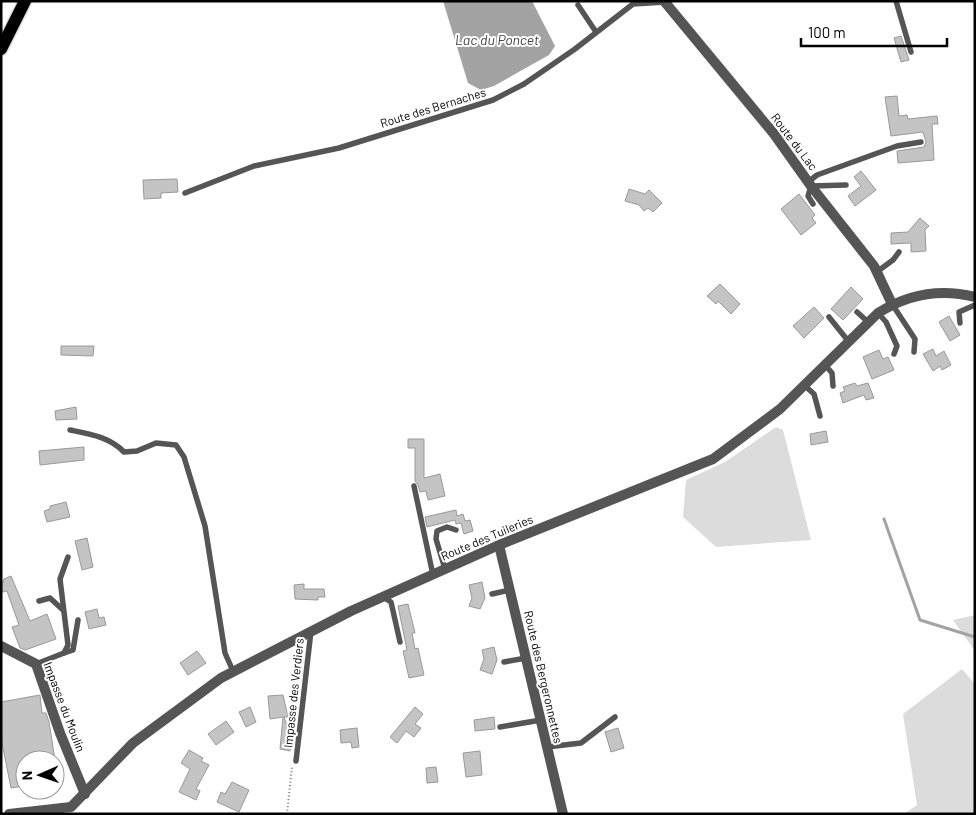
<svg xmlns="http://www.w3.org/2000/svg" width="976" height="815" viewBox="0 0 976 815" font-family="Barlow,sans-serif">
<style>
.green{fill:#dcdcdc}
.water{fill:#a3a3a3}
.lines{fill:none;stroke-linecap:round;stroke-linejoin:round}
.stream{stroke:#a3a3a3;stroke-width:3}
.building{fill:#c4c4c4;stroke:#999}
.primary-casing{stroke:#dbdbdb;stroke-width:15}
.path{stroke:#777;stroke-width:2;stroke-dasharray:1 2.5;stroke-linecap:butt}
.service{stroke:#555;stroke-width:5.5}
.minor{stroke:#555;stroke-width:10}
.primary{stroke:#000;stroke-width:12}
.labels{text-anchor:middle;stroke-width:4;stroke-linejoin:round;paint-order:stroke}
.street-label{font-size:12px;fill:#000;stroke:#fff}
.water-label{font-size:14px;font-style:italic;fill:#444;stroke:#fff}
</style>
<rect width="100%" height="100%" fill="#fff"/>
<g class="green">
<polygon points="776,427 783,430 811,540 716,547 683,517 686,480 725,462"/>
<polygon points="975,615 975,651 953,620"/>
<polygon points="962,669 975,684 975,814 904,814 917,805 903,714"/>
</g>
<polygon class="water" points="443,1 532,1 555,46 549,55 494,86 481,90 468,83"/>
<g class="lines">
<polyline class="stream" points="884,519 920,620 975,637"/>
</g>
<g class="building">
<polygon points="901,36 909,60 901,62 894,38"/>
<polygon points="897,96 899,116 907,115 908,119 937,116 938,124 932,124 934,160 898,163 897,151 924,147 926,142 923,132 891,136 885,97"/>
<polygon points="861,171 876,190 855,206 848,196 861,186 854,177"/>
<polygon points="177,179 178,192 161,193 161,198 144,199 143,180"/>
<polygon points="629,189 645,194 649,190 662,203 653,212 648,208 644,211 639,205 625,201"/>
<polygon points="799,194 815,215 812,218 816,223 801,235 781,209"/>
<polygon points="920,218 929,226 925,230 926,251 911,252 911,243 891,244 891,233 908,232"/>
<polygon points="720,284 740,304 731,314 718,301 716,304 707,296"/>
<polygon points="851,287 863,299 843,320 831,309"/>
<polygon points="814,307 824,318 804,338 793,326"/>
<polygon points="949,316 960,335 950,341 939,322"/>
<polygon points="61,346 94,346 93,356 61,355"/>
<polygon points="933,349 936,356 944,351 951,365 942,370 940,366 933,371 923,354"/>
<polygon points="879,350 883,359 888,357 894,370 872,379 863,357"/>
<polygon points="855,383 857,386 868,383 874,398 866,400 864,395 843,403 840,393 845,391 843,387"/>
<polygon points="76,407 77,419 56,420 55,411"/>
<polygon points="826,431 828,442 811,445 810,434"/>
<polygon points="408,439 424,439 424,478 440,474 445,496 428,500 426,491 420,492 418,485 415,481 415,448 408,448"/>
<polygon points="84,447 84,460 40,465 39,451"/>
<polygon points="66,502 70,517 47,522 44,511 50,509 50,506"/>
<polygon points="456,510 457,516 463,514 465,521 470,520 473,531 464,534 461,523 456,524 455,520 427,527 425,517"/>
<polygon points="87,538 93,567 82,570 75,541"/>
<polygon points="11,576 30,621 47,614 56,639 25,650 20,648 12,627 19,625 7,591 3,592 1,588 4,579"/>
<polygon points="482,582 485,598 480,609 469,606 472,598 469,585"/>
<polygon points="304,584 304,589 324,589 325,597 318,597 318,600 295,599 294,585"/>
<polygon points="408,604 415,633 412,633 415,649 418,648 424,675 409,678 403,651 407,650 398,606"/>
<polygon points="97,609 99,618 104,617 106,625 89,629 85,612"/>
<polygon points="494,647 497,660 492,674 480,670 484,659 482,650"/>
<polygon points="197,651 206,663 188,675 180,663"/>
<polygon points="40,695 42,713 46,713 49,722 55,760 25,760 25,786 11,788 1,738 1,702"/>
<polygon points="283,695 288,717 284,717 289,731 293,732 290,751 280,749 283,717 270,719 268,696"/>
<polygon points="250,707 256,722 246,727 239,712"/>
<polygon points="415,707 423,714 415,724 421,728 414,737 406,731 397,743 390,737"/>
<polygon points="494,717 495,729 475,731 474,720"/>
<polygon points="226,721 234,732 216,745 208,734"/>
<polygon points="357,728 359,747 352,748 351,742 341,743 340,730"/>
<polygon points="618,728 624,748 611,752 605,732"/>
<polygon points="189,750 203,758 201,761 209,765 196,789 200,791 196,800 179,792 190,769 181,763"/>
<polygon points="480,751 482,775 466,777 463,753"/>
<polygon points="436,767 438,782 427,783 426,768"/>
<polygon points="232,782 249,790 239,812 217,802 221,792 225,794"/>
</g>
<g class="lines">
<g class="primary-casing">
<polyline id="primary" points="1,49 25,1"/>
</g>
<polyline class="path" points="287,814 292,767"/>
<g class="service">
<polyline points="896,1 911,52"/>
<polyline points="578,5 596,32"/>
<polyline points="808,182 817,175 897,146 921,142"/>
<polyline points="185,193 254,166 339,148 493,100 524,84 575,49 633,4 665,2"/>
<polyline points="813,204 808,196 811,186 846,185"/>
<polyline points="878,271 893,260 899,252"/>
<polyline points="892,304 915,339 914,352"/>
<polyline points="857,312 868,322"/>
<polyline points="878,313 886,322 897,346 894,354"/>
<polyline points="829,317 849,342"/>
<polyline points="960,323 959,312 975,305"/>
<polyline points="825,365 832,373 833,386"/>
<polyline points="804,385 814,394 820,416"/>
<path d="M 70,430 C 90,434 110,437 124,452 L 137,451 L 156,443 L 176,445 L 184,457 L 205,526 L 225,653 L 233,671"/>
<polyline points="414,486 433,575"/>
<polyline points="445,569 436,539 437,531 447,527 456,530"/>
<polyline points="492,594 510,590"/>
<polyline points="383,597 391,602 400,642"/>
<polyline points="39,601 50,598 63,610"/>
<polyline points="64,653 73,650 78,620"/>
<polyline points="504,662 526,658"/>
<polyline points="36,664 64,653 68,645 60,579 68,557"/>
<polyline points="500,727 541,720"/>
<polyline points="547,747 581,743 615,717"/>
<polyline points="296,761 311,631"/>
</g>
<g class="minor">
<polyline points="664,1 774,134 811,186 874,266 892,304"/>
<polyline points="499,545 563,814"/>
<polyline points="1,646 36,664 60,733 85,794"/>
<path d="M 9,814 L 71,807 L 133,743 L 221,678 L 351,611 L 499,545 L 713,459 L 780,409 L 878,313 C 908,294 940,288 975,297"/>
</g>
<use href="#primary" class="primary"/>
</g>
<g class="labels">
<g class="street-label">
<text transform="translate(433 108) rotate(-17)" y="4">Route des Bernaches</text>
<text transform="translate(794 142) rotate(53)" y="4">Route du Lac</text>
<text transform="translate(487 538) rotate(-23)" y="4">Route des Tuileries</text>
<text transform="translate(543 677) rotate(77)" y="4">Route des Bergeronnettes</text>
<text transform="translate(294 693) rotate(-84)" y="4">Impasse des Verdiers</text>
<text transform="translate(64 707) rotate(69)" y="4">Impasse du Moulin</text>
</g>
<g class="water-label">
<text x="497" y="45">Lac du Poncet</text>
</g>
</g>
<rect width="976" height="815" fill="none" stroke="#000000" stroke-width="5"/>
<g transform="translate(40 775) rotate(268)"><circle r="24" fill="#ffffff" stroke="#999999"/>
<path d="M0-4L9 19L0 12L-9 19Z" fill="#000000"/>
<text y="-8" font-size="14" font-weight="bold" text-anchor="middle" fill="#000000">N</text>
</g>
<path d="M801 38v8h146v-8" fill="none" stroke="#000000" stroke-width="2.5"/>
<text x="808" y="38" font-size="15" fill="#000000" stroke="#ffffff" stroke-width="4" paint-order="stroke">100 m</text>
</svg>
